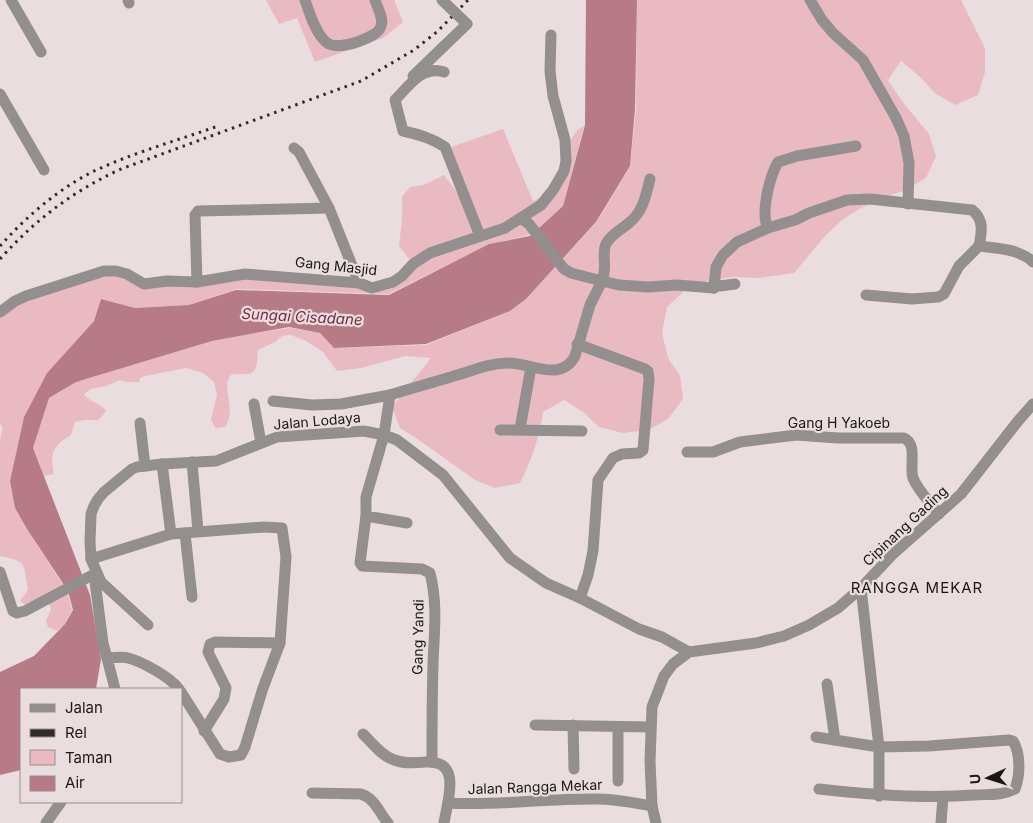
<svg xmlns="http://www.w3.org/2000/svg" width="1033" height="823" viewBox="0 0 1033 823" font-family="Inter,sans-serif">
<style>
.green{fill:#e9bac2}
.water{fill:#b67b87}
.lines{fill:none;stroke-linecap:round;stroke-linejoin:round}
.street{stroke:#938f8f;stroke-width:11}
.rail{stroke:#312c2c;stroke-width:3;stroke-dasharray:2.5 5;stroke-linecap:butt}
.street-bridge{stroke:#938f8f;stroke-width:11}
.labels{text-anchor:middle;stroke-width:4.5;stroke-linejoin:round;paint-order:stroke}
.street-label{font-size:14px;fill:#1b1717;stroke:#e9dddf}
.water-label{font-size:15px;font-style:italic;fill:#772d41;stroke:#e9dddf}
.neighbourhood-label{font-size:15px;letter-spacing:1px;fill:#1b1717;stroke:#e9dddf}
</style>
<rect width="100%" height="100%" fill="#e9dddf"/>
<g class="green">
<polygon points="266,0 394,0 403,22 383,38 315,62 297,18 279,24"/>
<path d="M 637,0 L 961,0 L 985,48 L 985,72 L 978,95 L 955,105 L 936,94 L 919,76 L 901,61 L 888,80 L 901,100 L 929,134 L 936,156 L 926,178 L 906,190 L 884,197 L 861,208 L 842,220 L 824,237 L 794,273 L 758,278 L 733,277 L 707,281 L 684,291 L 667,307 L 662,333 L 668,358 L 680,376 L 683,399 L 668,419 L 648,430 L 623,433 L 599,427 L 583,412 L 564,400 L 543,412 C 539,439 532,459 520,483 L 495,488 L 475,480 L 416,438 L 400,428 L 392,407 L 431,358 L 405,356 L 361,368 L 337,371 L 323,352 L 306,341 L 291,335 L 282,336 L 275,342 L 258,350 C 256,374 257,375 232,374 C 219,385 238,410 225,427 L 215,428 L 211,419 L 217,395 L 214,382 L 203,373 L 186,368 L 145,376 L 140,378 L 139,382 L 126,382 L 120,380 L 106,386 L 91,389 L 84,394 C 89,402 100,403 106,410 L 104,414 L 98,420 L 84,420 L 75,422 L 71,435 C 60,442 52,447 52,461 C 52,466 54,469 53,474 L 44,476 L 33,448 L 49,398 L 76,382 L 212,341 L 275,330 L 291,328 L 320,333 L 334,348 L 426,345 L 510,311 L 526,299 L 596,223 L 630,167 L 636,109 Z"/>
<path d="M 584,126 L 563,206 L 530,235 L 489,244 L 389,294 L 237,289 L 189,305 L 135,308 L 101,299 L 94,321 L 47,373 L 24,417 L 10,481 L 15,508 L 27,529 L 67,591 L 72,610 L 65,624 L 57,631 L 48,627 L 46,621 L 51,609 L 49,602 L 25,605 L 20,601 L 28,590 C 23,562 28,562 0,556 L 0,440 L 3,427 L 0,424 L 0,312 L 104,271 L 144,284 L 245,274 L 372,288 L 413,264 L 399,246 L 402,219 L 402,197 L 410,187 L 424,185 L 444,175 L 459,195 L 472,204 L 451,147 L 503,129 L 533,201 L 554,191 C 559,175 568,131 584,126 Z"/>
</g>
<polygon class="water" points="586,0 637,0 635,109 630,166 596,222 526,299 510,311 426,344 334,348 320,333 289,327 212,341 76,382 49,398 33,448 90,595 101,659 96,689 21,689 21,770 0,775 0,672 34,656 65,624 73,610 68,591 27,529 15,508 10,481 24,417 47,373 94,321 101,299 135,308 189,305 236,290 389,295 489,244 530,236 563,206 585,125"/>
<g class="lines">
<g class="street">
<polyline points="11,0 41,52"/>
<polyline points="128,0 129,3"/>
<path d="M 305,0 C 309,12 317,38 329,44 C 340,50 378,38 381,26 C 384,18 377,7 375,0"/>
<polyline points="810,0 822,20 833,33 863,60 896,118 904,136 909,163 908,204"/>
<path d="M 444,72 C 422,65 409,86 395,100 L 403,131 C 418,134 432,138 445,147 L 480,236"/>
<polyline points="413,76 467,24"/>
<polyline points="0,94 44,170"/>
<polyline points="294,148 299,152 329,208 359,283"/>
<path d="M 521,218 L 529,224 L 564,269 L 571,273 L 602,281 C 608,266 601,255 606,244 C 611,234 621,230 629,223 C 643,212 646,195 650,179"/>
<path d="M 768,228 C 760,213 770,176 778,162 L 797,156 L 856,146"/>
<polyline points="197,282 195,215 198,211 329,208"/>
<path d="M 714,288 L 716,267 L 723,255 L 737,242 L 768,228 L 795,220 L 809,213 L 847,200 L 870,199 L 972,210 C 984,219 982,232 979,246 C 996,248 1020,249 1033,262"/>
<polyline points="714,288 714,283 720,286 735,284"/>
<polyline points="866,295 912,299 938,297 944,294 959,266 979,246"/>
<polyline points="0,312 15,301 26,296 104,271 116,271 127,274 144,284 167,281 197,282 245,274 359,283 372,288 393,282 402,276 413,264 430,253 505,228 541,205 553,190 564,171 566,161 565,140 553,96 550,71 551,35"/>
<polyline points="577,344 645,369 648,371 649,379 643,450 639,453 622,454 613,458 598,480 593,551 588,575 580,598"/>
<polyline points="273,401 312,405 341,404 390,395"/>
<polyline points="254,404 261,443"/>
<polyline points="140,423 145,466"/>
<polyline points="520,429 531,367"/>
<polyline points="500,430 582,431"/>
<path d="M 687,452 L 713,452 L 740,442 L 796,435 L 838,438 L 904,438 C 918,444 909,466 913,478 C 918,491 931,503 939,514"/>
<polyline points="192,462 198,531"/>
<polyline points="162,464 171,534"/>
<path d="M 366,516 L 360,563 L 362,566 L 422,569 L 430,573 C 438,604 434,634 433,665 C 432,697 432,730 432,762"/>
<path d="M 407,523 L 366,516 L 366,497 L 384,435 L 390,395 C 412,388 435,382 457,375 C 474,370 490,363 509,363 C 531,363 561,383 575,356 L 590,305 L 602,281 L 619,285 L 648,287 L 677,285 L 714,288"/>
<polyline points="185,533 192,597"/>
<polyline points="91,559 171,534 264,527 282,528 286,557 280,643 263,688 245,747 241,755 229,757 220,754 181,692"/>
<polyline points="0,572 13,611 17,613 25,611 96,573"/>
<polyline points="94,574 103,643 107,658"/>
<polyline points="861,588 879,747 879,796"/>
<polyline points="148,625 101,582 91,559 90,542 91,514 94,506 98,499 104,492 132,469 137,467 162,464 216,461 277,437 364,431 384,435 397,440 443,475 510,558 546,583 580,598 639,629 662,637 689,652"/>
<polyline points="827,684 835,740"/>
<path d="M 115,689 L 107,658 C 114,658 122,656 128,658 C 143,662 170,677 179,689"/>
<polyline points="535,725 650,727"/>
<polyline points="573,725 574,769"/>
<polyline points="204,731 224,699 226,688 208,652 210,644 215,642 280,643"/>
<path d="M 363,734 C 371,742 381,755 392,759 C 402,764 415,763 426,762 C 463,760 447,802 444,823"/>
<path d="M 816,737 L 879,747 L 929,746 L 1009,740 L 1013,741 C 1021,754 1020,776 1015,789 C 1002,796 988,794 974,795 C 922,799 871,795 819,789"/>
<polyline points="618,781 618,727"/>
<path d="M 312,793 L 361,794 C 376,799 379,813 388,823"/>
<path d="M 448,803 C 498,806 548,798 598,799 C 616,799 634,803 652,806"/>
<polyline points="46,823 61,802"/>
<polyline points="656,823 652,806 650,761 652,707 664,676 673,664 689,652 756,643 784,636 809,625 838,608 861,588 892,555 961,494 1018,421 1033,404"/>
<polyline points="941,823 943,797"/>
</g>
<g class="rail">
<path d="M 0,246 C 26,217 57,190 92,172 C 132,153 176,141 218,126"/>
<path d="M 0,259 C 35,220 73,191 121,169 L 361,81 L 414,50 L 438,31 L 468,0"/>
</g>
<polyline class="street-bridge" points="442,0 467,24"/>
</g>
<g class="labels">
<g class="street-label">
<text transform="translate(336 266) rotate(6)" y="5">Gang Masjid</text>
<text transform="translate(317 421) rotate(-5)" y="5">Jalan Lodaya</text>
<text x="839" y="428">Gang H Yakoeb</text>
<text transform="translate(905 526) rotate(-43)" y="5">Cipinang Gading</text>
<text transform="translate(418 637) rotate(-89)" y="5">Gang Yandi</text>
<text transform="translate(535 787) rotate(-2)" y="5">Jalan Rangga Mekar</text>
</g>
<g class="water-label">
<text transform="translate(302 317) rotate(3)" y="5">Sungai Cisadane</text>
</g>
<g class="neighbourhood-label">
<text x="917" y="593">RANGGA MEKAR</text>
</g>
</g>
<rect x="20" y="688" width="162" height="115" fill="#e9dddf" stroke="#978e8f"/>
<rect x="30" y="704" width="25" height="8" fill="#938f8f" stroke="#978e8f"/>
<text x="65" y="713" font-size="15" fill="#1b1717">Jalan</text>
<rect x="30" y="729" width="25" height="8" fill="#312c2c" stroke="#978e8f"/>
<text x="65" y="738" font-size="15" fill="#1b1717">Rel</text>
<rect x="30" y="750" width="25" height="15" fill="#e9bac2" stroke="#978e8f"/>
<text x="65" y="763" font-size="15" fill="#1b1717">Taman</text>
<rect x="30" y="776" width="25" height="15" fill="#b67b87" stroke="#978e8f"/>
<text x="65" y="788" font-size="15" fill="#1b1717">Air</text>
<g transform="translate(988 778) rotate(266)" stroke="#e9dddf" stroke-width="4" paint-order="stroke">
<path d="M0-4L9 19L0 12L-9 19Z" fill="#1b1717"/>
<text y="-8" font-size="14" font-weight="bold" text-anchor="middle" fill="#1b1717">U</text>
</g>
</svg>
